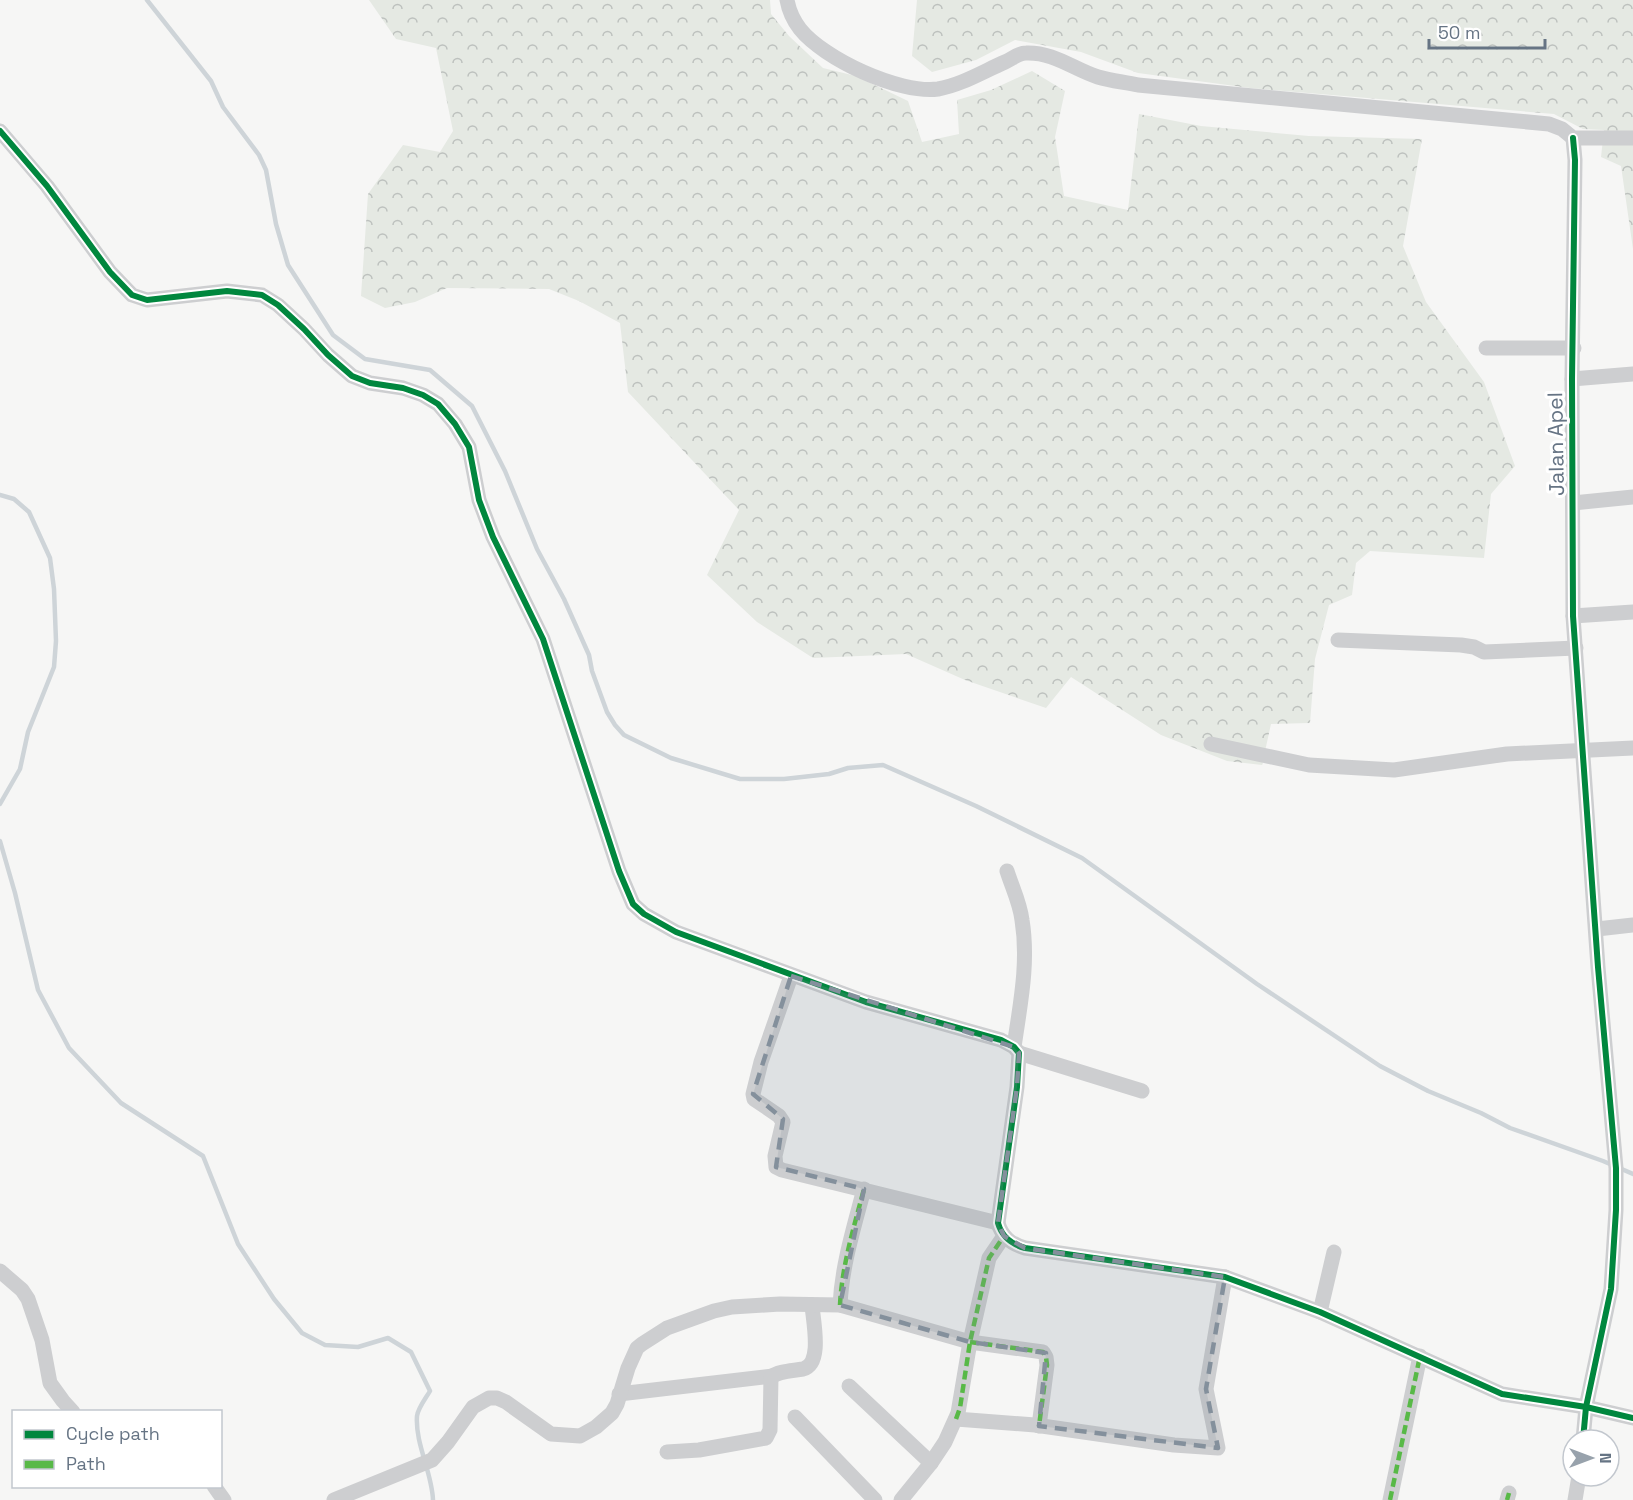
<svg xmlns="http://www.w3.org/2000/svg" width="1633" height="1500" viewBox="0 0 1633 1500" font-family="'Space Grotesk',sans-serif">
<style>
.forest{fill:url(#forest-crowns)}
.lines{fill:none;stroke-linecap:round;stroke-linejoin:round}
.stream{stroke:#ced4d8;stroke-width:4.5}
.street{stroke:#cdced0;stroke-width:15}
.quiet{stroke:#58b947;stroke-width:4.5;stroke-dasharray:9 4.5;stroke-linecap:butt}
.cycleway-casing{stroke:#fff;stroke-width:10}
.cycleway{stroke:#00873e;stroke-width:6}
.marked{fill:#84909c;fill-opacity:0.2;stroke:#84909c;stroke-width:4.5;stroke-dasharray:12 8;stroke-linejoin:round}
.labels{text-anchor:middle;stroke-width:6;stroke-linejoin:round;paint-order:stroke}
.street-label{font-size:21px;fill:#667484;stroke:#fff}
</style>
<defs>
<pattern id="forest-crowns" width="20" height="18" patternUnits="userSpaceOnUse" patternTransform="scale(1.5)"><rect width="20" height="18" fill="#e5e9e3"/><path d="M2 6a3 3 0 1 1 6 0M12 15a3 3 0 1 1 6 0" fill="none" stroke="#bdc1be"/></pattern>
</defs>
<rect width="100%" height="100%" fill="#f6f6f5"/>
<g class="forest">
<polygon points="369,0 770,0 771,14 789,36 823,68 856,76 908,101 922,142 959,134 957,100 991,90 1032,71 1065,91 1055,137 1064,196 1128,210 1139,114 1201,126 1309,136 1422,139 1403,246 1426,302 1484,382 1515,466 1491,494 1484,558 1370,551 1356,563 1352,595 1329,605 1315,659 1310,723 1271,724 1262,765 1227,761 1161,735 1071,677 1046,708 965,680 906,654 813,658 757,622 707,575 739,510 628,392 620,323 579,301 549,289 447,288 415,302 385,308 361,296 368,194 403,145 440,152 453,131 436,48 396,39"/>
<polygon points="917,0 1633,0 1633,249 1621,166 1601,157 1604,130 1583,129 1554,114 1250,88 1138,73 1081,52 1015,40 976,60 932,72 912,56"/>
</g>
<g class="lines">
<g class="stream">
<polyline points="147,0 211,81 223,107 259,155 266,170 276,224 288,265 333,335 365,359 430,370 472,406 505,471 537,549 564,599 589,655 592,671 607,712 615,725 624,735 671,758 740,779 784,779 829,774 848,768 883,765 976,806 1082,858 1257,984 1380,1066 1428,1091 1481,1113 1510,1128 1603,1161 1633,1174"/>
<polyline points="0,495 14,499 29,512 50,558 54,589 56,641 54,667 28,732 20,769 0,804"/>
<path d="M 0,841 L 15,893 L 38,990 L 69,1048 L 121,1103 L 203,1156 L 238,1244 L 274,1299 L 302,1333 L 325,1345 L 358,1347 L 388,1338 L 411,1352 L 430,1391 C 426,1398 418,1408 417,1416 C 415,1444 432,1472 433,1500"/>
</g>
<g class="street">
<path d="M 787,0 C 789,11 793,20 800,29 C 824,59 899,94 938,89 C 961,85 984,71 1005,62 C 1012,59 1018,53 1026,53 C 1054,52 1073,69 1098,77 C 1111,81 1125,82 1138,85 L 1549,124 L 1562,129 L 1573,138 L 1633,138"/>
<path d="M 0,131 L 47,186 L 110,272 L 132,295 L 147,300 L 227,291 L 262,295 L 278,305 L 304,329 L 328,355 L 352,376 L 370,383 L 403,388 L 423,395 L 438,404 L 455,424 L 469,447 L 479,500 L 493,537 L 543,639 L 619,871 L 633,904 L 644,914 L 676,932 L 866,1002 L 1001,1040 L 1014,1047 L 1019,1053 L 1017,1087 L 998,1223 C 1002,1237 1011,1244 1025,1248 L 1225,1277 L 1320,1312 L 1502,1394 L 1586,1407 L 1633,1418"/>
<polyline points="1573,138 1575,160 1572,379 1573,616 1598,967 1616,1168 1616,1210 1611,1289 1586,1407 1583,1440"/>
<polyline points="1486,348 1574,348"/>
<polyline points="1572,379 1633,374"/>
<polyline points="1573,503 1633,497"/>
<polyline points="1573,616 1633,612"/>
<polyline points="1338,640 1461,645 1474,647 1484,652 1576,648"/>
<polyline points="1211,744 1309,765 1394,770 1507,754 1633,748"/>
<path d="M 1007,871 C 1012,887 1020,903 1022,920 C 1029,963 1020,1005 1014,1047"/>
<polyline points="1597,929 1633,925"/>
<polyline points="791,976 761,1062 753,1094 754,1099 779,1116 783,1122 775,1156 776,1167 782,1170 998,1223"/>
<polyline points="1019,1053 1142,1091"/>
<polyline points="0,1271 22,1290 28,1299 42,1340 50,1383 63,1401 73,1412"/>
<path d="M 840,1305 C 842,1265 854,1227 864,1189"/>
<polyline points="1320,1312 1334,1252"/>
<polyline points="849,1386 931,1463"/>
<polyline points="619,1394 773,1376"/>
<polyline points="795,1417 875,1500"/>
<polyline points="956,1419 1035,1425 1174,1445 1218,1448 1206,1389 1225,1277"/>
<path d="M 667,1452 L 699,1450 L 766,1438 L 770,1430 L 771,1377 C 779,1371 792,1371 803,1369 C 823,1364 813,1321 812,1305"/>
<polyline points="214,1486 224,1500"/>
<polyline points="334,1500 432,1460 448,1442 473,1407 489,1398 497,1398 506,1402 551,1434 580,1436 596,1427 612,1413 617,1404 628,1368 637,1348 642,1344 667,1328 714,1311 732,1307 780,1304 840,1305 970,1342 1043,1352 1046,1357 1047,1365 1039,1426"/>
<polyline points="901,1500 931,1463 945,1442 958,1413 970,1342 989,1258 1004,1236"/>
<polyline points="1390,1500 1420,1356"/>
<polyline points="1507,1500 1509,1493"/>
<polyline points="1575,1500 1579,1476"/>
</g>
<g class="quiet">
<path d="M 840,1305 C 842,1265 854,1227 864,1189"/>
<polyline points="970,1342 1043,1352 1046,1357 1047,1365 1039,1426"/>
<polyline points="956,1419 960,1408 970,1342 989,1258 1004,1236"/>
<polyline points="1390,1500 1420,1356"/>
<polyline points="1507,1500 1509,1493"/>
</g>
<g class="cycleway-casing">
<g id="cycleway">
<path d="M 0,131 L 47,186 L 110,272 L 132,295 L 147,300 L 227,291 L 262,295 L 278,305 L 304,329 L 328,355 L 352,376 L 370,383 L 403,388 L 423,395 L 438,404 L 455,424 L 469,447 L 479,500 L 493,537 L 543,639 L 619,871 L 633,904 L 644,914 L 676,932 L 866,1002 L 1001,1040 L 1014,1047 L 1019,1053 L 1017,1087 L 998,1223 C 1002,1237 1011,1244 1025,1248 L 1225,1277 L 1320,1312 L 1502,1394 L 1586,1407 L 1633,1418"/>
<polyline points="1573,138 1575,160 1572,379 1573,616 1598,967 1616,1168 1616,1210 1611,1289 1586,1407 1583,1440"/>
</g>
</g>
<use href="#cycleway" class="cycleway"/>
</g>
<path class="marked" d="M 791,976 L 1014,1047 L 1019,1053 L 1017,1087 L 998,1223 L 1004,1236 L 1025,1248 L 1225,1277 L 1206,1389 L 1218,1448 L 1039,1426 L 1046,1353 L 970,1342 L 840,1305 L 864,1189 L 776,1167 L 783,1119 L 753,1094 Z"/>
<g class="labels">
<g class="street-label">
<text transform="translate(1556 444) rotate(-91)" y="7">Jalan Apel</text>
</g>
</g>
<rect x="12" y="1410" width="210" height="78" fill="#ffffff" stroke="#c2c7ce" stroke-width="1.5"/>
<rect x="24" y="1430" width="30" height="9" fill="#00873e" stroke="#c2c7ce" stroke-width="1.5"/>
<text x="66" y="1440" font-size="18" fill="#667484">Cycle path</text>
<rect x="24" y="1460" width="30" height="9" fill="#58b947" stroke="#c2c7ce" stroke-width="1.5"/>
<text x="66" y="1470" font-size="18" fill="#667484">Path</text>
<g transform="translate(1591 1458) rotate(90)"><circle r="28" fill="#ffffff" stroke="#c2c7ce" stroke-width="1.5"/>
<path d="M0-4.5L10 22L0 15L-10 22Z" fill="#98a2ac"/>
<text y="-9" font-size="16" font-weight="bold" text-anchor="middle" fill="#667484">N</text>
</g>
<path d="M1429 39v9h116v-9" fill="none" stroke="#667484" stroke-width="3"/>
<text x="1438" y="39" font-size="18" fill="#667484" stroke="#ffffff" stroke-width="4.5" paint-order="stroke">50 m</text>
</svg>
